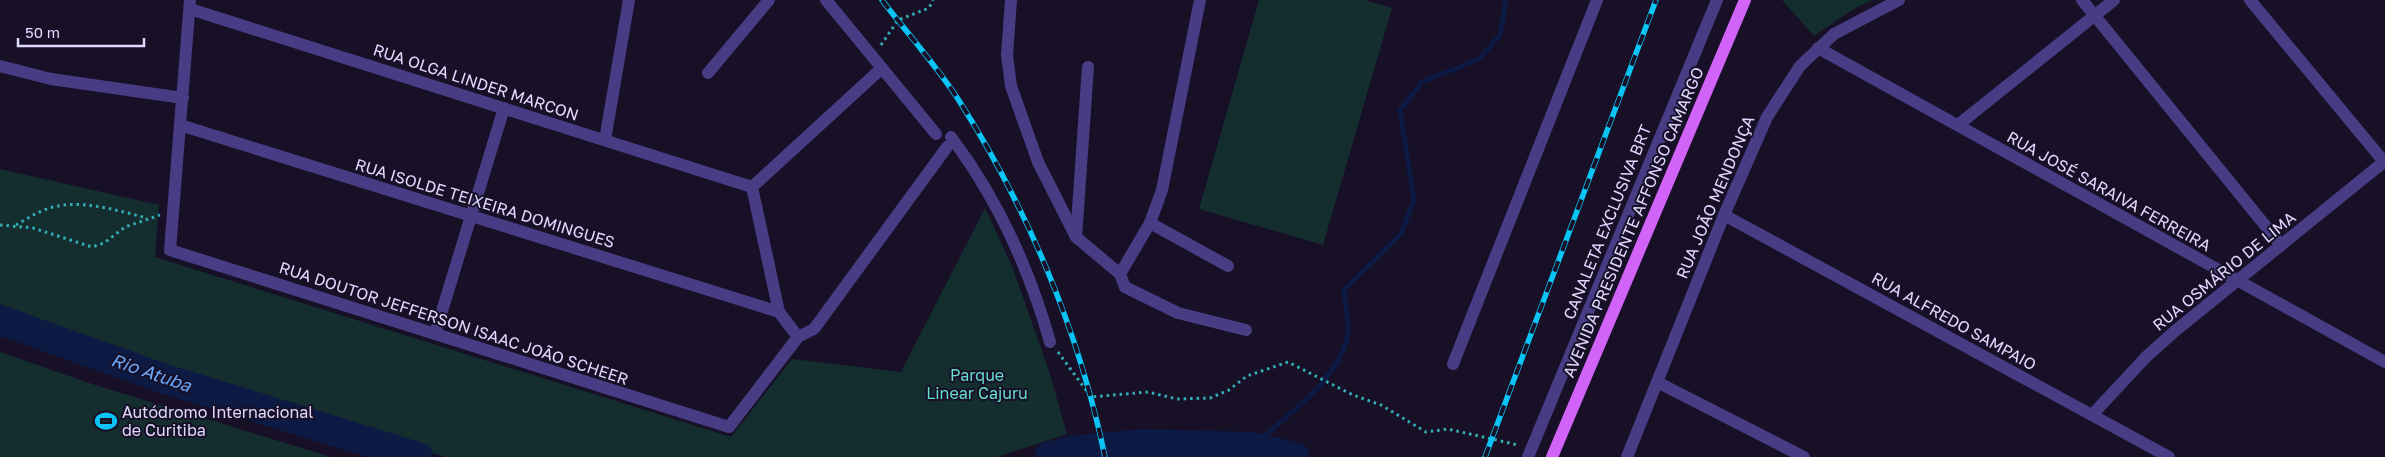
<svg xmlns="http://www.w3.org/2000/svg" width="2385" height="457" viewBox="0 0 2385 457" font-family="'Golos Text',sans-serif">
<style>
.green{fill:#142e30}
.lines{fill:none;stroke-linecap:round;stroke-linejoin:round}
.stream{stroke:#0c1a44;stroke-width:5}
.river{stroke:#0c1a44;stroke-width:30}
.path{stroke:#34aeb5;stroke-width:3;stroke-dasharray:2.5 4;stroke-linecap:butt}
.minor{stroke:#483d84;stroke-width:12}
.major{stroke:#d263f9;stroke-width:12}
.rail-casing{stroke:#0bc4f6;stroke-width:5.5}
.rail{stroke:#171027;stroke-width:4;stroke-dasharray:11;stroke-linecap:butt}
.labels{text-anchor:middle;stroke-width:4;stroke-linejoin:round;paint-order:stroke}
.street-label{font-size:16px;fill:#e0d8fe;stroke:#171027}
.park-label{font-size:16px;fill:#65dccc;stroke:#171027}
.poi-label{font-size:16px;fill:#e0d8fe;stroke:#171027;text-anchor:start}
.water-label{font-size:18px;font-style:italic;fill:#6aa7fa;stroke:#171027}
</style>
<rect width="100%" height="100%" fill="#171027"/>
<g class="green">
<polygon points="1259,0 1365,0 1392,8 1323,245 1199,209"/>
<polygon points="1782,0 1872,0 1852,10 1814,36"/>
<polygon points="0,169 159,205 155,257 731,437 792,359 901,372 985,208 1012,266 1049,371 1067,434 997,457 445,457 150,364 0,304"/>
<polygon points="0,352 95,385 331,457 0,457"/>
</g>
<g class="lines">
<path class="stream" d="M 1251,447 C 1282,420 1344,376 1348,332 C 1349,319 1345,304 1344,290 L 1401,234 L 1414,200 L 1400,110 L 1422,82 L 1479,59 L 1500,35 L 1506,0"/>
<g class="river">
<polyline points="0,320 165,379 418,457"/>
<polyline points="1049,457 1071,451 1144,444 1251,447 1295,457"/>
</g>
<g class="path">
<polyline points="881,45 898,20 929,8 933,0"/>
<polyline points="0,225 33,228 92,247 104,243 125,227 160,215"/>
<path d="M 16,225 C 25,220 34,214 44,210 C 76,197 115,210 147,218"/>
<polyline points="1058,352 1091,397 1148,392 1177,399 1210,398 1229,390 1247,376 1288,362 1353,395 1381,405 1426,432 1448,429 1518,445"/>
</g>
<g class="minor">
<polyline points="190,0 170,250 729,427 798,337 814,329 947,147"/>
<polyline points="826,0 936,134"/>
<polyline points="1011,0 1007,55 1011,86 1038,162 1076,237 1120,274"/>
<polyline points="1200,0 1162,190 1150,223 1120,274 1125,287 1178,313 1246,330"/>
<polyline points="2082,0 2281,245"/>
<polyline points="2250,0 2385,163"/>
<polyline points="190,9 752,187"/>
<polyline points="1818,48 2385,362"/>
<polyline points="0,66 51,79 183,98"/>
<polyline points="708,73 769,0"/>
<polyline points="180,125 779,312"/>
<polyline points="1958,125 2114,0"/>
<path d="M 951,137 C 997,198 1029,268 1050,342"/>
<polyline points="605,140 629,0"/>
<polyline points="1724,215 2169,457"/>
<polyline points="1150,223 1228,266"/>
<polyline points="1076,237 1088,67"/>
<polyline points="435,334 504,108"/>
<polyline points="798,337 779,312 752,187 882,68"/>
<polyline points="1453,364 1597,0"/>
<polyline points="1657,382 1804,457"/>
<polyline points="2092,415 2146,357 2175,331 2385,161"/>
<polyline points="1528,457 1717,0"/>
<polyline points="1627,457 1724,215 1767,117 1800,66 1834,34 1899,0"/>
</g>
<polyline class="major" points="1552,457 1745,0"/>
<g class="rail-casing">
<g id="rail">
<path d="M 882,0 C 907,33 935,64 958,99 C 1027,207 1079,331 1105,457"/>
<polyline points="1485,457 1656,0"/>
</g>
</g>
<use href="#rail" class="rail"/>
</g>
<defs>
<g id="stadium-bare" transform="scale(1.725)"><path d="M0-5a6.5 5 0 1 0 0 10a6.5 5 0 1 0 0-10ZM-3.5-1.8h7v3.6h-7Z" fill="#0bc4f6" stroke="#171027" stroke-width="2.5" paint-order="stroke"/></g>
</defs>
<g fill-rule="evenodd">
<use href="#stadium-bare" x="106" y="421"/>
</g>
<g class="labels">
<g class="street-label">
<text transform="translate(476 82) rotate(18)" y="6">RUA OLGA LINDER MARCON</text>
<text transform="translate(2109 191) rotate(29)" y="6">RUA JOSÉ SARAIVA FERREIRA</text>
<text transform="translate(1715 197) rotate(-67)" y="6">RUA JOÃO MENDONÇA</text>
<text transform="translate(485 203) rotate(17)" y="6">RUA ISOLDE TEIXEIRA DOMINGUES</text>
<text transform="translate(1607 222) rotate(-68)" y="6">CANALETA EXCLUSIVA BRT</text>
<text transform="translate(1633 222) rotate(-67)" y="6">AVENIDA PRESIDENTE AFFONSO CAMARGO</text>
<text transform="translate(2224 271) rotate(-39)" y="6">RUA OSMÁRIO DE LIMA</text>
<text transform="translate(1954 321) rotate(29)" y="6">RUA ALFREDO SAMPAIO</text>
<text transform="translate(454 323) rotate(18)" y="6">RUA DOUTOR JEFFERSON ISAAC JOÃO SCHEER</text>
</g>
<g class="park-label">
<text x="977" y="381">Parque<tspan x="977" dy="18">Linear Cajuru</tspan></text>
</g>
<g class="poi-label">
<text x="122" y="418">Autódromo Internacional<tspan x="122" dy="18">de Curitiba</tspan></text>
</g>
<g class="water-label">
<text transform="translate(151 373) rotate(19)" y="6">Rio Atuba</text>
</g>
</g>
<path d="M18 38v8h126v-8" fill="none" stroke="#e0d8fe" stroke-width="2.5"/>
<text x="25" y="38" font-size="15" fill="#e0d8fe" stroke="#171027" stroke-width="4" paint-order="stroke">50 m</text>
</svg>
